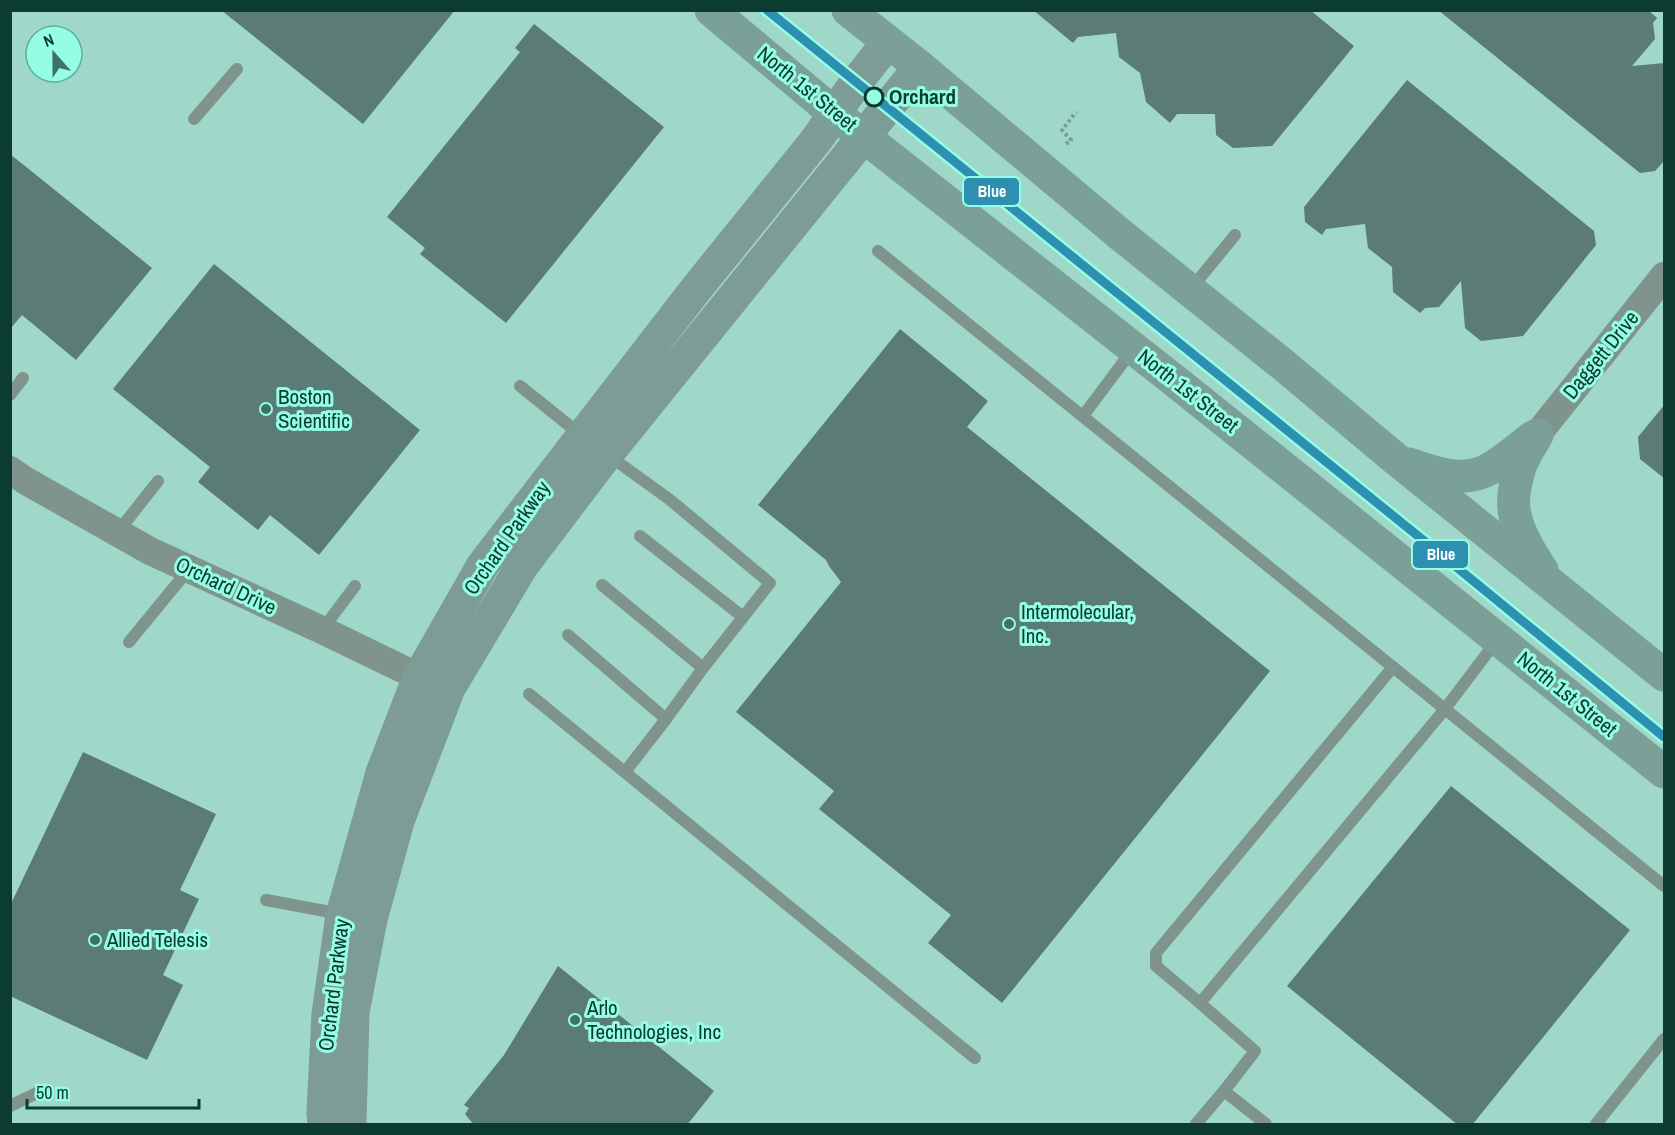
<svg xmlns="http://www.w3.org/2000/svg" width="1675" height="1135" viewBox="0 0 1675 1135" font-family="'Archivo Narrow',sans-serif">
<style>
.building{fill:#5b7c76}
.lines{fill:none;stroke-linecap:round;stroke-linejoin:round}
.path{stroke:#7c9992;stroke-width:4;stroke-dasharray:3 3;stroke-linecap:butt}
.service{stroke:#80948e;stroke-width:12}
.tertiary{stroke:#80948e;stroke-width:28}
.secondary{stroke:#7c9c95;stroke-width:33}
.primary{stroke:#7aa097;stroke-width:33}
.rail-1-casing{stroke:#94fde4;stroke-width:14}
.rail-1{stroke:#2d90b0;stroke-width:9}
.stop-dot{fill:#94fde4;stroke:#0b3b31;stroke-width:3}
.poi-dot{fill:#3f7266;stroke:#94fde4;stroke-width:2}
.labels{text-anchor:middle;stroke-width:6;stroke-linejoin:round;paint-order:stroke}
.street-label{font-size:21px;fill:#0b3b31;stroke:#94fde4}
.stop-label{font-size:21px;font-weight:bold;fill:#0b3b31;stroke:#94fde4;text-anchor:start}
.poi-label{font-size:21px;fill:#0b3b31;stroke:#94fde4;text-anchor:start}
.line-badge{stroke:#94fde4;stroke-width:2}
.badge-label{font-size:16px;text-anchor:middle;font-weight:bold;fill:#fff}
</style>
<rect width="100%" height="100%" fill="#9fd7c9"/>
<g class="building">
<polygon points="221,10 455,10 363,124"/>
<polygon points="1033,10 1310,10 1354,46 1272,146 1233,148 1216,135 1215,114 1177,114 1170,123 1146,102 1140,73 1119,57 1116,33 1078,37 1073,43"/>
<polygon points="1438,10 1648,10 1657,18 1653,23 1655,39 1632,66 1665,63 1665,160 1655,171 1640,173"/>
<polygon points="534,24 664,127 506,323 420,254 425,248 387,217 520,52 515,48"/>
<polygon points="1407,80 1594,231 1596,245 1523,336 1481,341 1465,328 1461,281 1439,307 1425,308 1420,313 1393,292 1392,267 1368,248 1365,224 1326,229 1322,235 1305,222 1304,207"/>
<polygon points="10,154 152,268 76,360 22,315 10,329"/>
<polygon points="214,264 420,430 319,555 270,515 258,530 198,482 210,467 113,389"/>
<polygon points="900,329 988,401 967,427 1270,671 1002,1003 928,943 951,915 819,809 834,791 736,712 841,582 829,566 826,560 758,505"/>
<polygon points="1665,404 1665,479 1640,459 1638,437"/>
<polygon points="83,752 216,814 180,890 199,899 163,975 183,985 147,1060 10,996 10,906"/>
<polygon points="1451,786 1630,930 1472,1125 1458,1125 1287,986"/>
<polygon points="558,966 714,1091 687,1125 474,1125 465,1114 469,1108 464,1105 504,1055"/>
</g>
<g class="lines">
<polyline class="path" points="1066,144 1071,140 1062,130 1076,112"/>
<g class="service">
<polyline points="194,119 237,69"/>
<polyline points="878,251 1664,886"/>
<polyline points="1190,290 1235,235"/>
<polyline points="520,386 581,435"/>
<polyline points="10,395 23,378"/>
<polyline points="1083,416 1133,349"/>
<polyline points="608,455 669,499 770,583 703,668 666,719 625,772"/>
<polyline points="117,533 158,481"/>
<polyline points="640,536 743,617"/>
<polyline points="602,585 703,668"/>
<polyline points="322,630 355,586"/>
<polyline points="568,635 666,719"/>
<polyline points="129,642 189,569"/>
<polyline points="529,694 975,1058"/>
<polyline points="266,900 341,914"/>
<polyline points="1200,1003 1156,966 1156,953 1393,667"/>
<polyline points="10,1106 39,1092"/>
<polyline points="1196,1124 1224,1091"/>
<polyline points="1266,1124 1224,1091 1255,1051 1200,1003 1445,709 1497,640"/>
<polyline points="1596,1124 1664,1039"/>
</g>
<g class="tertiary">
<polyline points="1537,435 1664,276"/>
<polyline points="10,470 26,481 150,551 322,630 419,677 438,684"/>
</g>
<g class="secondary">
<polyline points="324,1124 323,1112 328,1014 342,915 382,773 419,677 483,565 696,289 817,139 855,84 888,42"/>
<polyline points="350,1124 353,1012 371,919 398,821 449,688 522,566 607,454 920,67"/>
</g>
<g class="primary">
<polyline points="711,10 835,114 1175,381 1664,772"/>
<polyline points="848,10 920,67 1122,236 1281,363 1397,460 1664,675"/>
<path d="M 1537,435 C 1532,444 1525,454 1521,464 C 1516,479 1511,499 1515,515 C 1519,534 1531,554 1542,570"/>
<path d="M 1409,464 C 1432,472 1458,482 1483,472 C 1500,465 1518,448 1533,437"/>
</g>
<g class="rail-1-casing">
<polyline id="rail-1" points="767,10 1449,561 1664,737"/>
</g>
<use href="#rail-1" class="rail-1"/>
</g>
<circle class="stop-dot" cx="874" cy="97" r="9"/>
<g class="poi-dot">
<circle cx="266" cy="409" r="6"/>
<circle cx="1009" cy="624" r="6"/>
<circle cx="95" cy="940" r="6"/>
<circle cx="575" cy="1020" r="6"/>
</g>
<g class="labels">
<g class="street-label">
<text transform="translate(807 89) rotate(39)" y="7">North 1st Street</text>
<text transform="translate(1601 355) rotate(-51)" y="7">Daggett Drive</text>
<text transform="translate(1188 391) rotate(38)" y="7">North 1st Street</text>
<text transform="translate(507 538) rotate(-55)" y="7">Orchard Parkway</text>
<text transform="translate(226 586) rotate(25)" y="7">Orchard Drive</text>
<text transform="translate(1567 694) rotate(39)" y="7">North 1st Street</text>
<text transform="translate(334 985) rotate(-83)" y="7">Orchard Parkway</text>
</g>
<g class="stop-label">
<text x="889" y="104">Orchard</text>
</g>
<g class="poi-label">
<text x="278" y="404">Boston<tspan x="278" dy="24">Scientific</tspan></text>
<text x="1021" y="619">Intermolecular,<tspan x="1021" dy="24">Inc.</tspan></text>
<text x="107" y="947">Allied Telesis</text>
<text x="587" y="1015">Arlo<tspan x="587" dy="24">Technologies, Inc</tspan></text>
</g>
</g>
<g class="line-badge">
<rect x="963" y="177" width="57" height="29" rx="6" fill="#2d90b0"/>
<rect x="1412" y="540" width="57" height="29" rx="6" fill="#2d90b0"/>
</g>
<g class="badge-label">
<text x="992" y="197">Blue</text>
<text x="1441" y="560">Blue</text>
</g>
<rect width="1675" height="1135" fill="none" stroke="#0b3b31" stroke-width="24"/>
<g transform="translate(54 54) rotate(339)"><circle r="28" fill="#94fde4" stroke="#5daf9c" stroke-width="1.5"/>
<path d="M0-4.5L10 22L0 15L-10 22Z" fill="#3f7266"/>
<text y="-9" font-size="16" font-weight="bold" text-anchor="middle" fill="#0b3b31">N</text>
</g>
<path d="M27 1099v9h172v-9" fill="none" stroke="#0b3b31" stroke-width="3"/>
<text x="36" y="1099" font-size="18" fill="#0b3b31" stroke="#94fde4" stroke-width="4.5" paint-order="stroke">50 m</text>
</svg>
